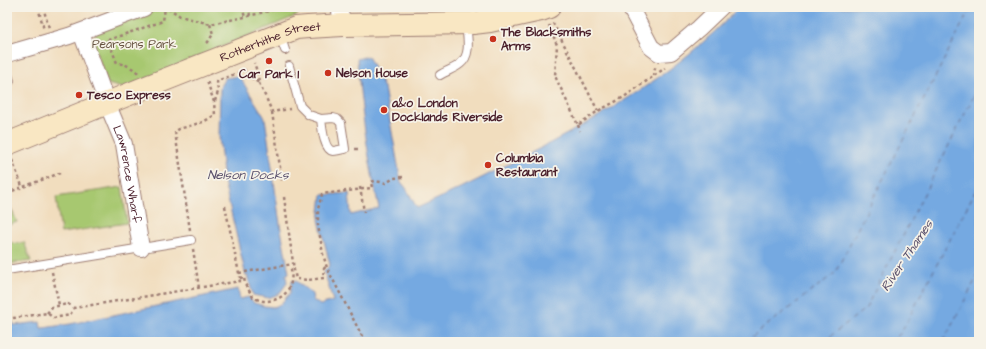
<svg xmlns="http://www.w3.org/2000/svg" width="986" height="349" viewBox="0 0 986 349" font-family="'Architects Daughter',sans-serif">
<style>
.green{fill:#a7c870;stroke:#78744e}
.water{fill:#74a9e1;stroke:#5f6486}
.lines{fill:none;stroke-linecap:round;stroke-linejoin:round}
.ferry{stroke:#594f6b;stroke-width:1;stroke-dasharray:5 4;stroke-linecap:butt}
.lane-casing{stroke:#9e7e74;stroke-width:10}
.street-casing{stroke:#9e7e74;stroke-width:18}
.secondary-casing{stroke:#9e7e74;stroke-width:24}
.path{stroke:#9e7e74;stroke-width:2.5;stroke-dasharray:3 3;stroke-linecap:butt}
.lane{stroke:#fff;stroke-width:8}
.street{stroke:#fff;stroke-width:16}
.secondary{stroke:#f9e7c3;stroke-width:22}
.poi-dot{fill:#c8321e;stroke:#f7f3e8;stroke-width:1.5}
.labels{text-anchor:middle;stroke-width:3.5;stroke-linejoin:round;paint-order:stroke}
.poi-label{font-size:12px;font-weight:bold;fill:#4a1f2b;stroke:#f7f3e8;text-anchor:start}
.street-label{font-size:12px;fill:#4a1f2b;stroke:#f7f3e8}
.park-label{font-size:12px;fill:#665240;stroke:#f7f3e8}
.water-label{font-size:13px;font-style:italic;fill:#594f6b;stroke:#f7f3e8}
</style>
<rect width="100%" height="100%" fill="#f7f3e8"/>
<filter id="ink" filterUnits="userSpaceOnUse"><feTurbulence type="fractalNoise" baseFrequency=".025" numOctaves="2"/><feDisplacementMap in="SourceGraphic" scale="8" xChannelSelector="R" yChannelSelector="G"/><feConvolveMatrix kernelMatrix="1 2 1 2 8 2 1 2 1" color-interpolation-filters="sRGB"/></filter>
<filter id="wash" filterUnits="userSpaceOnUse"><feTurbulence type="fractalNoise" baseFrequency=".012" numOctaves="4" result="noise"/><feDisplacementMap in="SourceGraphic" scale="16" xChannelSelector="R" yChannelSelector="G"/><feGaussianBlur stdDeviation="0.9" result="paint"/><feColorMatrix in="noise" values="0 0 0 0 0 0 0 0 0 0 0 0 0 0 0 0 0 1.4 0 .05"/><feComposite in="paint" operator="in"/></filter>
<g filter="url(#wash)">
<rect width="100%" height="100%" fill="#f1ddbe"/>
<g class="green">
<polygon points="126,7 295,7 298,15 123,88 108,84 92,41 110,10"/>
<polygon points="122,187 127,223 61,233 56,197"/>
<polygon points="10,206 17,222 9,225 7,227 7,207"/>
<path d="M 7,238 C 11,245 17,244 24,242 L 31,261 L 7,264 Z"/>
</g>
<g class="water">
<path d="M 739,7 L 979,7 L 979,342 L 7,342 L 7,323 L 13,322 L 14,325 L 40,322 L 41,328 L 43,328 L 70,324 L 238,289 L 240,299 L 249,297 L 254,303 L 264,306 L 273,307 L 280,305 L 290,293 L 292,281 L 296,281 L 312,294 L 313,300 L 320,305 L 333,301 L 324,271 L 330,265 L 319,220 L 322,195 L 349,193 L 351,215 L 379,208 C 368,159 361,109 357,59 L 368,56 L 384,88 L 401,182 L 406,188 L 417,208 C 447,195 476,181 505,166 C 588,125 676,76 739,7 Z"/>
<polygon points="239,76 265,118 280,224 289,273 286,275 287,283 279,294 268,298 253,295 247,275 246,276 245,272 224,182 219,136 220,90 221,85 225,78"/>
</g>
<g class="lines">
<g class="ferry">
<polyline points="745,342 835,273 971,7"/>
<polyline points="823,342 866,308 979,86"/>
<polyline points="890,342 901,333 979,184"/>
<polyline points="943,342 979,273"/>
</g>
</g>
</g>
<g filter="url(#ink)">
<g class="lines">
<g class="lane-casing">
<g id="lane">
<polyline points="280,35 285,50"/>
<path d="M 289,66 L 300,106 L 309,115 L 321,119 L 333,118 L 337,119 L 341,123 L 345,149 C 342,149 336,151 333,151 C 324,150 322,127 321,119"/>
<polyline points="7,72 10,81"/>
<path d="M 440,75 C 446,71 454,69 460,64 C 472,55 467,36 466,24"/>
<polyline points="7,270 191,240"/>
</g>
</g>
<g class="street-casing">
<g id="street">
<polyline points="339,7 343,25"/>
<polyline points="630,7 651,47 659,53 671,52 699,28 721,7"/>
<path id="s1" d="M 81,32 L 107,103 L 124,144 L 141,248"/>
<polyline points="7,54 69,36 144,8"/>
</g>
</g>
<g class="secondary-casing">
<g id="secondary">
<path id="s2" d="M 7,144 L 144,88 L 296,28 L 308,27 L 343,25 L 473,23 L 490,21 L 541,10 L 549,7"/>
</g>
</g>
<g class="path">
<polyline points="38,7 44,30"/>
<polyline points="43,7 49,28"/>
<polyline points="162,7 170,9 180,16 210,24 245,17 284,7"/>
<polyline points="242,7 245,17"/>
<polyline points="248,7 250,15"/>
<polyline points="553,23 598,111"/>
<polyline points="549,25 557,45 555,76 578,125 598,111 624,97 665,68"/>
<polyline points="207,43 208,42 213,34 210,24"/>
<path d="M 138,71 L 137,72 C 130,66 125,64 117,63 L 108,40 L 163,21 L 165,8"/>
<polyline points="653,76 656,65"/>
<polyline points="259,83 267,100 272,112 290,109"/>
<polyline points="215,101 218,92 217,81 245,70 253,79 259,83 258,74 254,63"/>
<polyline points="272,112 282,181"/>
<polyline points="578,125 580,131"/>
<polyline points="355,149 359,149 359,151"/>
<polyline points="12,160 22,186"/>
<polyline points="360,187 364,212"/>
<polyline points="7,193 60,173"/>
<polyline points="284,197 294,270 296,279 308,280 324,278 323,270 326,266"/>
<polyline points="225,206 240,278"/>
<polyline points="190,230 175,132 179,129 203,122 215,115 214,102 207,81"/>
<polyline points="193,249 199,288"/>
<polyline points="52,272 59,305"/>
<polyline points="239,273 293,264"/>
<path d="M 240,278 L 244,277 L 245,284 L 253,297 C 256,299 261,301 265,301 C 284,301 294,288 291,270 L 294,270"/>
<polyline points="47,313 52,307 68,304 74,308"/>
<polyline points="7,319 47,313 54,318 70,315 74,308 240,281 240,278"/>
<polyline points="365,342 327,268 323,254 318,225 318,209 322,194 372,188 371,182 375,181 386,183 394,178 403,177"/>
</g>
<use href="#lane" class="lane"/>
<use href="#street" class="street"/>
<use href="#secondary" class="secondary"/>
</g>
</g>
<g class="poi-dot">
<circle cx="493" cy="39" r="4"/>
<circle cx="269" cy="61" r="4"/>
<circle cx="328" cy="73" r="4"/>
<circle cx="79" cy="95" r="4"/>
<circle cx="384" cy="110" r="4"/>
<circle cx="488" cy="165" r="4"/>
</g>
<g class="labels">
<g class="poi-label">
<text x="501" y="36">The Blacksmiths<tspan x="501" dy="14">Arms</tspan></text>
<text x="336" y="77">Nelson House</text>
<text x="269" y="78" text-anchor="middle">Car Park 1</text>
<text x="87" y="99">Tesco Express</text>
<text x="392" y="107">a&amp;o London<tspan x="392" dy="14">Docklands Riverside</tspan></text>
<text x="496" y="162">Columbia<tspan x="496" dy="14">Restaurant</tspan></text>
</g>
<g class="street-label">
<text dy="4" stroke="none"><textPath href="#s2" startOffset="283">Rotherhithe Street</textPath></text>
<text dy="4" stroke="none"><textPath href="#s1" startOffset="150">Lawrence Wharf</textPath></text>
</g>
<g class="park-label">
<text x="134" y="48">Pearsons Park</text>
</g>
<g class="water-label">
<text x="248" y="179">Nelson Docks</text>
<text transform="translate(906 255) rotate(-56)" y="5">River Thames</text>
</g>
</g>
<rect width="986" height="349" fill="none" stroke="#f7f3e8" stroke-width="24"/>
</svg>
